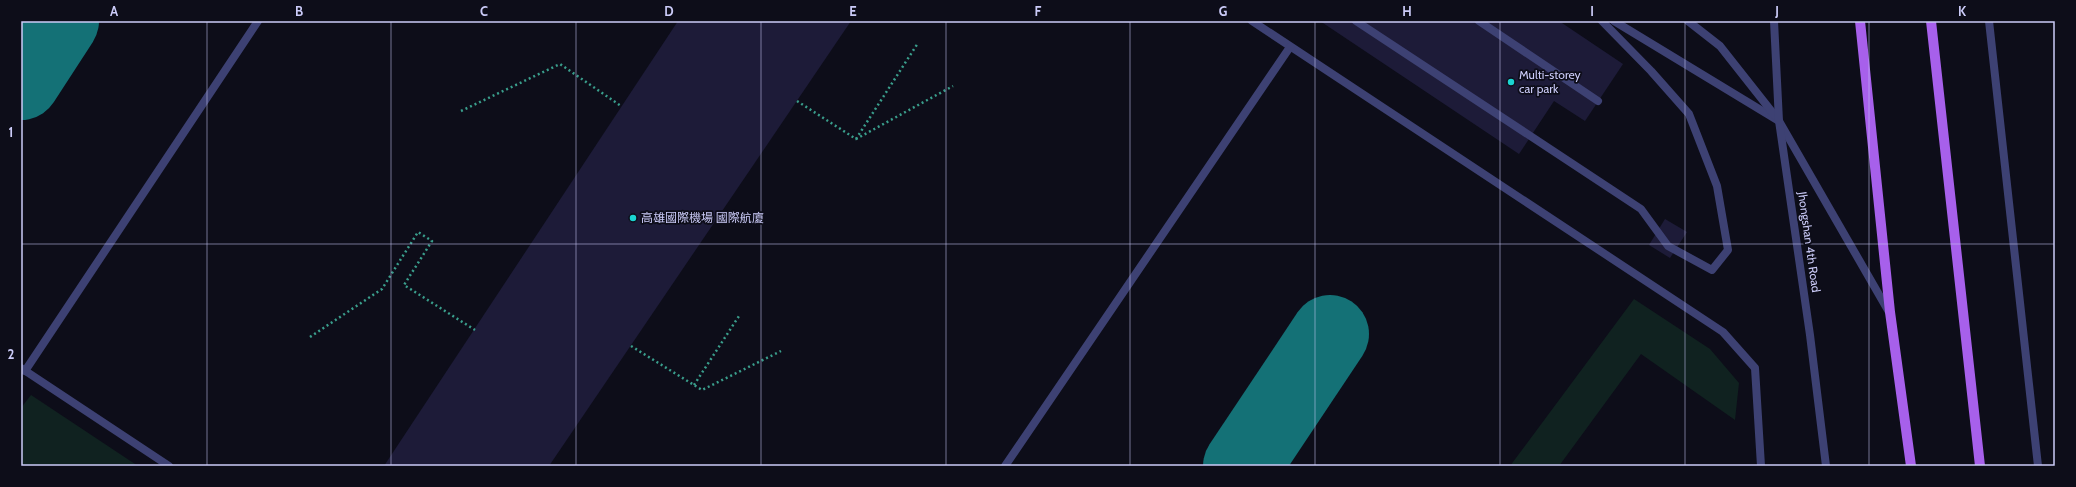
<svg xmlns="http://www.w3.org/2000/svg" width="2076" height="487" viewBox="0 0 2076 487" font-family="Cabin,'Noto Sans TC',sans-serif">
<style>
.green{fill:#102220}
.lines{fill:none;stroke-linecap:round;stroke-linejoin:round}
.taxiway{stroke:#147176;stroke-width:78}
.building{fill:#1d1b38}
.path{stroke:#3a9e8c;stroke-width:2.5;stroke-dasharray:2 3;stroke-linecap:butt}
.lane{stroke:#3d4173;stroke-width:8}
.primary{stroke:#a760eb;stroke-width:10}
.grid{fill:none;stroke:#cbcbf8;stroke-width:1;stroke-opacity:0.55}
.poi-dot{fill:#1bd5d2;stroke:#0d0d19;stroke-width:1.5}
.labels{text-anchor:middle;stroke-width:3.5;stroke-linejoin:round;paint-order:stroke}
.poi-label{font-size:12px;fill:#cbcbf8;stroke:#0d0d19;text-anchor:start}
.street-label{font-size:12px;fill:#cbcbf8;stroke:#0d0d19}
.neatline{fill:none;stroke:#cbcbf8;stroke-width:1.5}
.grid-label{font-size:13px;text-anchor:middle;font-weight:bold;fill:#cbcbf8}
</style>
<rect width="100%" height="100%" fill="#0d0d19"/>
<g class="green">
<polygon points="1634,299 1710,349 1739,383 1735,420 1641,354 1559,466 1510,466"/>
<polygon points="31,395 138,466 21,466 21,408"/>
</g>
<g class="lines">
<g class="taxiway">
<polyline points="21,81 60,21"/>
<polyline points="1242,466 1330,334"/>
</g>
</g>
<g class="building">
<polygon points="678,21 851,21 549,466 384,466"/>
<polygon points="1320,21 1559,21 1623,64 1585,121 1554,101 1519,154"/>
<polygon points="1665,219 1687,232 1670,258 1649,245"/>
</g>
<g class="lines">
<g class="path">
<polyline points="797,101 856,139 953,86"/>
<polyline points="461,111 560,64 621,106"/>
<polyline points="856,139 918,43"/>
<polyline points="310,337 382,289 418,232 432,241 404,285 475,330"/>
<polyline points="631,346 702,390 781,351"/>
<polyline points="694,385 739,316"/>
</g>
<g class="lane">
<polyline points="1252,21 1723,332 1755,368 1761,466"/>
<polyline points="1356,21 1641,209 1668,246 1712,270 1728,250 1717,186 1689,114 1651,71 1602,21"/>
<polyline points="1479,21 1598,101"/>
<polyline points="1614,21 1779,121 1889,312"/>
<polyline points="1688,21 1720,46 1776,117"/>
<polyline points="1774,21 1779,121 1810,335 1826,466"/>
<polyline points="1989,21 2038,466"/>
<polyline points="21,368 169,466"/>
<polyline points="25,371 258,21"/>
<polyline points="1005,466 1290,47"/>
</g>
<g class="primary">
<polyline points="1860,21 1890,312 1911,466"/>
<polyline points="1931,21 1980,466"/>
</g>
</g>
<path class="grid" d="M 207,21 L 207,466M 391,21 L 391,466M 576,21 L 576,466M 761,21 L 761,466M 946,21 L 946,466M 1130,21 L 1130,466M 1315,21 L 1315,466M 1500,21 L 1500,466M 1685,21 L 1685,466M 1869,21 L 1869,466M 21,244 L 2055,244"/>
<g class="poi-dot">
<circle cx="1511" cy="82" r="4"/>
<circle cx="633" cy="218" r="4"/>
</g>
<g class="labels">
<g class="poi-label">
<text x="1519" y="79">Multi-storey<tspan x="1519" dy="14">car park</tspan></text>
<text x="641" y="222">高雄國際機場 國際航廈</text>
</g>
<g class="street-label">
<text transform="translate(1809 242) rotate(82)" y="4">Jhongshan 4th Road</text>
</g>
</g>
<rect width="2076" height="487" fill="none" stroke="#0d0d19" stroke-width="44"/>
<rect x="22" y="22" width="2032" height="443" class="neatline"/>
<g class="grid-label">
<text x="114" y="16">A</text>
<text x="299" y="16">B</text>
<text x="484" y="16">C</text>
<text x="669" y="16">D</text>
<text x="853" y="16">E</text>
<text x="1038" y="16">F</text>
<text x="1223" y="16">G</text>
<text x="1407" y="16">H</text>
<text x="1592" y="16">I</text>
<text x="1777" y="16">J</text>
<text x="1962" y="16">K</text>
<text x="11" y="137">1</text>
<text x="11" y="359">2</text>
</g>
</svg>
